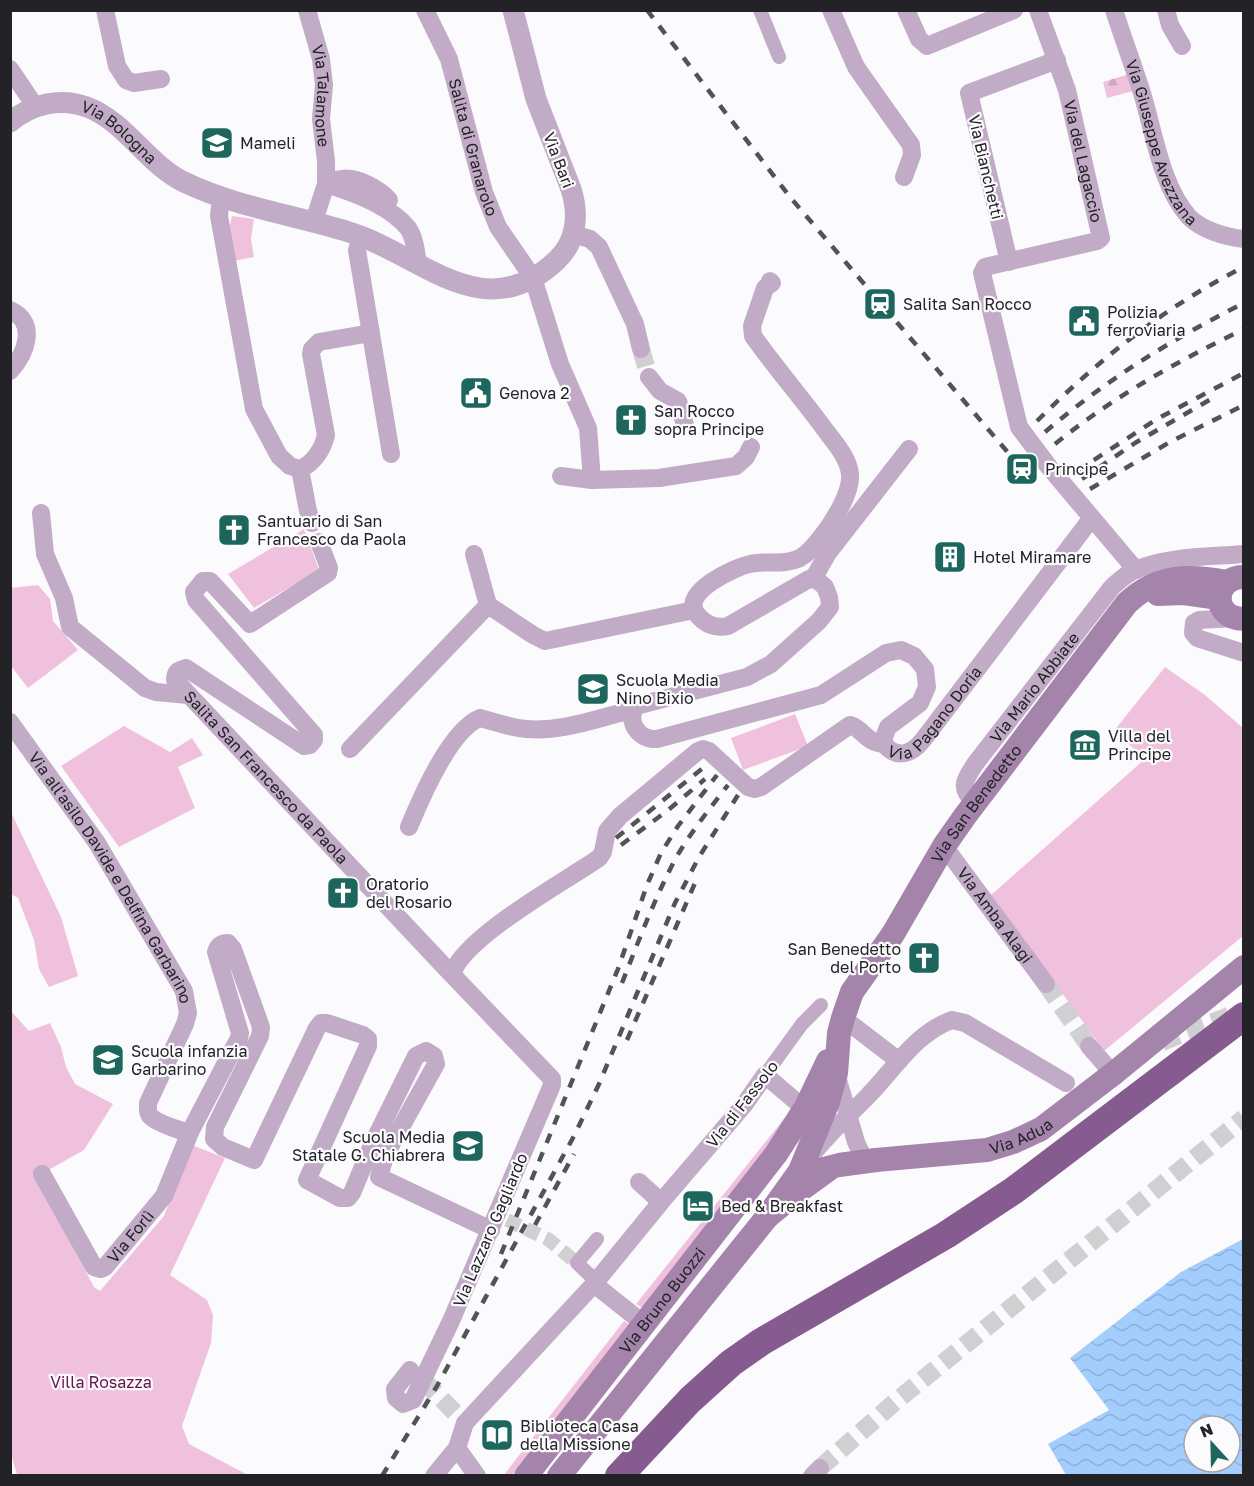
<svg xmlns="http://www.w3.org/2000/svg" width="1254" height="1486" font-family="'Golos Text',sans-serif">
<defs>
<pattern id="forest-firs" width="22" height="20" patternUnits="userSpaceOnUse" patternTransform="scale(1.5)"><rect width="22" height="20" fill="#f0c1dc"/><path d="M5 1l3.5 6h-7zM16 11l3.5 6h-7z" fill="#cea6bd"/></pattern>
<pattern id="water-waves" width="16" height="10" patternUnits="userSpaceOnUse" patternTransform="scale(1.5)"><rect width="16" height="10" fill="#a3cdfd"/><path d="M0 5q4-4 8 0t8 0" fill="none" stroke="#8cb0d9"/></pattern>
</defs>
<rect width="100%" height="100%" fill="#fbfbfd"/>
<path fill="url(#forest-firs)" d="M1129 74 1133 91 1107 98 1103 82Z"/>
<g fill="#f0c1dc">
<path d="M232 216 254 219 251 239 254 257 233 261 228 234Z"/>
<path d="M304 529 319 570 254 608 228 574Z"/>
<path d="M38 585 50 599 53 621 78 650 28 688 11 666 10 588Z"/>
<path d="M1165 667 1205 695 1243 728V936L1104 1051 991 895 1146 758 1113 732Z"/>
<path d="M795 714 808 746 743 770 731 738Z"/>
<path d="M124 726 170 752 192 738 203 755 178 767 195 808 119 847 61 766Z"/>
<path d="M10 810 61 917 78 976 49 987 39 969 34 940 18 898 11 894Z"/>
<path d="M10 1010 29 1031 50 1023 61 1047 66 1067 75 1084 113 1104 84 1150 36 1177 94 1287 100 1291 164 1216 192 1145 225 1158 170 1275 207 1300 213 1315 211 1343 182 1426 189 1444 248 1475H17L10 1450Z"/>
<path d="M791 1110 797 1115 642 1308 636 1304Z"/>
<path d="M624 1321 630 1325 512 1475 503 1476Z"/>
</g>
<path fill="url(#water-waves)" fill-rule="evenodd" d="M1243 1239V1475H1066L1048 1444 1109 1410 1070 1358 1181 1272ZM1194 1426H1230V1462H1194Z"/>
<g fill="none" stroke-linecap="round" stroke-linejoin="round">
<path stroke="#d0d0d2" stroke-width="14" stroke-dasharray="14 7" stroke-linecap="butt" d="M507 1220 548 1239 577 1263"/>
<g stroke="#d0d0d2" stroke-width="18" stroke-dasharray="18 9" stroke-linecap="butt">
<path d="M641 349 649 377"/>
<path d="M1046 984 1089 1046"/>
<path d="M1162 1042 1234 1014"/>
<path d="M423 1380 465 1423"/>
<path d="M820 1468 895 1402 1244 1118"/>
</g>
<g stroke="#c2abc6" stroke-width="14">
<path d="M760 10 779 57"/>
<path d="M765 1075 802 1024 821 1005"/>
<path d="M596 1281 577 1263 597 1239"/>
</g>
<g stroke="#c2abc6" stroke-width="18">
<path d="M105 10 117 66 126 80 134 83 161 79"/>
<path id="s1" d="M307 10 321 59 324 85 321 119 326 161V184L314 221"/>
<path id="s2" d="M425 10 449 59 484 192 498 227 533 278 560 364 588 428 592 480 659 478 736 466 746 457 751 447"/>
<path d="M831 10 856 67 911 145 912 155 904 177"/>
<path d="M906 10 919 39 927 46 1014 10"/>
<path id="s3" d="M1038 10 1067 90 1101 238 1097 241 985 267 982 273 1019 427 1049 467 1136 570"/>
<path id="s4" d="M1114 10C1123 38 1133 65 1142 93 1154 132 1161 186 1189 217 1202 230 1225 237 1244 239"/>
<path d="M1166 10 1170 25 1182 46"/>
<path d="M10 69 35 106"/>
<path d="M326 184C353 192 390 206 408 228 415 238 416 252 418 264"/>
<path d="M328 184C332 182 337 179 342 179 356 176 380 189 389 200"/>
<path d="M221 197 219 216 254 409 279 456 290 466 300 469 308 511 312 523"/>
<path d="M573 234 590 239 599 247 635 324 641 349"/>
<path d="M361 236 357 250 391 454"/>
<path d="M1009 262 969 93 1057 60"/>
<path id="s5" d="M770 281 772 283 765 288 752 326 753 336C775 367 800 396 823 427 833 441 848 456 850 474 852 492 833 522 822 536 816 544 809 553 800 558 783 566 767 560 750 564 735 567 681 592 696 613 704 624 715 629 728 626L809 579 817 580 825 587 829 597 830 607 819 621 771 664 747 677 636 706C626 721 638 740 657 739L821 695 886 653 901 650 914 656 925 669 927 687 920 703 888 727 884 737V744C897 760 912 754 923 740L1091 519"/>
<path d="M10 310C38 322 26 354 10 371"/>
<path d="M649 377 660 391 678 401 685 425"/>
<path d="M300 469C313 464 323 449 326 435L311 354 312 349 319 342 371 333"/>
<path d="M561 476 592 480"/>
<path d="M41 513 45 554 64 598 70 627 145 688 156 692 188 695"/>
<path id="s6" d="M319 542 329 568 328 573 250 624 210 581H203L194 592 196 600 314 735V740L310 745 304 746 186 668C179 670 175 671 175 680L441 963 552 1079V1085L451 1321 413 1400 403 1404 396 1398 395 1389 410 1370"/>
<path d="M474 554 488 605"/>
<path d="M813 579 828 553 909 449"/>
<path d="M1236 618 1199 620 1194 623 1193 633 1197 638 1244 653"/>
<path id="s7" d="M10 722 97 843 184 991 188 1013 185 1024 148 1103C148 1108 147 1113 151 1117 158 1123 182 1132 190 1132L239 1038 240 1033 216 952C218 945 221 943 228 943L233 949 261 1027 260 1036 215 1127 214 1139 223 1147 254 1160 317 1028 321 1023H327L363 1035 368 1039V1046L307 1180 340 1198H348L352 1193 372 1145 416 1056 426 1051 434 1056 436 1064 385 1156 379 1177 491 1230"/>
<path d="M350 749 488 605 533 635 545 641 694 610"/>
<path id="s8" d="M975 802C958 788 965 780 975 764L1112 587C1119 581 1126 574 1135 570 1168 556 1209 557 1244 554"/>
<path d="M409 827C421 798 450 730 480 718 495 722 511 728 526 729 560 732 592 720 624 712L632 713"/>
<path id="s9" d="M944 846 1046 984"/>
<path d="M452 974C464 937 564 882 599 858L603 852 607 831 620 816 698 751 703 749 709 751 748 787 755 789 761 787 850 725C864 729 864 742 884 744"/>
<path d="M843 1018 899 1061"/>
<path d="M1089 1046 1113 1074"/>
<path d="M836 1073 856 1142 865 1161"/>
<path d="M811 1156C827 1135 847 1117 866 1098 893 1071 915 1033 952 1020L965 1023 1066 1083"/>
<path id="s10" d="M42 1174 94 1267 101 1269 105 1267 164 1196 190 1132"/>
<path d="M639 1182 661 1202"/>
<path d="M594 1284 643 1323"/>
<path d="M457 1448 477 1476"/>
<path d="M434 1476 457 1448 465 1423 594 1284 661 1202 744 1105 765 1075 799 1104 806 1107"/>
<path d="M812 1476 820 1468"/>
</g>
<path stroke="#c2abc6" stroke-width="21" id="s11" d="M10 122C32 104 60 97 87 107 126 122 147 164 184 182 236 207 294 215 349 232 421 254 483 330 557 260 577 241 579 214 571 189L536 99 513 10"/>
<g stroke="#a584ab" stroke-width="24">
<path d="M1244 577C1212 577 1211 619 1244 619"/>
<path d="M1158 594 1184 593 1219 598"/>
<path d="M1113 1074 1244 967"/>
<path d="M812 1172 839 1165 876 1160"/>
<path id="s12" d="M767 1217 800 1171 828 1102 836 1073 839 1033 843 1018 852 992 893 934 944 846 965 816 1127 603C1158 574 1188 575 1227 582"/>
<path id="s13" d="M526 1476 776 1154 806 1107 828 1061"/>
<path d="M559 1476 767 1217 796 1193 829 1169"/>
</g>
<path stroke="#865b8f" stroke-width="28" d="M619 1476 690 1400 731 1363 761 1342 946 1235 1013 1191 1244 1016"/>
<g stroke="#535257" stroke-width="4.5" stroke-dasharray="10 10" stroke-linecap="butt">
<path d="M647 10 790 197 1022 469"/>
<path d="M1037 421C1097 361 1167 305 1244 267"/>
<path d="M1045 432C1106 380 1172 339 1244 303"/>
<path d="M1055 444C1113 397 1176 362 1244 329"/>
<path d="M1077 471 1157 419 1244 373"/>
<path d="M1082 479 1135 443 1218 395"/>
<path d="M1090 489 1170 442 1244 405"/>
<path d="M616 838 708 764"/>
<path d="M621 845 667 811 705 779"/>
<path d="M622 983C639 940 655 897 677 856 692 831 710 808 728 785"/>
<path d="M627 1040 695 883"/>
<path d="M535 1225 574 1154"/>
<path d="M501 1254 618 969 647 885 661 853 678 826 717 775"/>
<path d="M382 1476 437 1386 574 1136 599 1084 675 903 699 857 738 795"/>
</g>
<path stroke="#a584ab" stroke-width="24" id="s14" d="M876 1160 987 1150 1013 1142 1041 1129 1113 1074"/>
</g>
<defs>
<symbol id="school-square" viewBox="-11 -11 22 22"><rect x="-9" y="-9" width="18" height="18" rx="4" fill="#1c665d" stroke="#fbfbfd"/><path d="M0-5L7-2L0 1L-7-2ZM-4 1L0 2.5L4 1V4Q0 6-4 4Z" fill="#fff"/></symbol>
<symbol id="station-square" viewBox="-11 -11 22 22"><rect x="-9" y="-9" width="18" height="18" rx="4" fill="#1c665d" stroke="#fbfbfd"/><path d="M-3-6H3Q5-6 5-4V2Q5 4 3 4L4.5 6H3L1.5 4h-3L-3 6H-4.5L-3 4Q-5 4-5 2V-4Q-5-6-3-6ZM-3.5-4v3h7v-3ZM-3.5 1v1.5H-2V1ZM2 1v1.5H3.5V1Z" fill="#fff"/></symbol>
<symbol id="civic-square" viewBox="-11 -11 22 22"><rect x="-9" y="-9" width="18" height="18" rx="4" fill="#1c665d" stroke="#fbfbfd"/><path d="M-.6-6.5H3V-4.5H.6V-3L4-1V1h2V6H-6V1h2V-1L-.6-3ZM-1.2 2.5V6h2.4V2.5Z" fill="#fff"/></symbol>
<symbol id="church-square" viewBox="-11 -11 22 22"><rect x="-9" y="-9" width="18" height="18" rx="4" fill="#1c665d" stroke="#fbfbfd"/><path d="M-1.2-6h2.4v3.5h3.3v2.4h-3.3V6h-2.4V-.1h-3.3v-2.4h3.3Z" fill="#fff"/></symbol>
<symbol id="building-square" viewBox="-11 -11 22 22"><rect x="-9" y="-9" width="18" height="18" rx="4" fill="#1c665d" stroke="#fbfbfd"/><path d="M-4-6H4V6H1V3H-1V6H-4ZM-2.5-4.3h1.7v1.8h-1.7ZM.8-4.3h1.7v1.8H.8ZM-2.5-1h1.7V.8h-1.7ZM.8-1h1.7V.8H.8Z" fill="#fff"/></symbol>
<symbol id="museum-square" viewBox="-11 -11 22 22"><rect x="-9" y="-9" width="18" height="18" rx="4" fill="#1c665d" stroke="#fbfbfd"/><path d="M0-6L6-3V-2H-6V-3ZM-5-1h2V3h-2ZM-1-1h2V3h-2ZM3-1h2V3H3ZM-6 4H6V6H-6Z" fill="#fff"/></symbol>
<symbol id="hotel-square" viewBox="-11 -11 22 22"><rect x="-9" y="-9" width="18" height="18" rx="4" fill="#1c665d" stroke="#fbfbfd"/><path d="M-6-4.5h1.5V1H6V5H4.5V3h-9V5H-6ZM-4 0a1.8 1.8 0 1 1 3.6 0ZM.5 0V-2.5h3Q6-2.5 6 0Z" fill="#fff"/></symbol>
<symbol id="library-square" viewBox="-11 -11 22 22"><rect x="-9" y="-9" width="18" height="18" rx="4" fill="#1c665d" stroke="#fbfbfd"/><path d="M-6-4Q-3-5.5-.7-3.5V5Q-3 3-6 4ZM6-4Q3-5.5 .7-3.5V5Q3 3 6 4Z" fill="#fff"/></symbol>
</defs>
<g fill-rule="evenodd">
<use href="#school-square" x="198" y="124" width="38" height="38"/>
<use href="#station-square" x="861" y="285" width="38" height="38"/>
<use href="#civic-square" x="1065" y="302" width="38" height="38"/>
<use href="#civic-square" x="457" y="374" width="38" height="38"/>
<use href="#church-square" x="612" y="401" width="38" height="38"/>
<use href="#station-square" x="1003" y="450" width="38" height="38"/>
<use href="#church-square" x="215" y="511" width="38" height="38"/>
<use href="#building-square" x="931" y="538" width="38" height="38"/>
<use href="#school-square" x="574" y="670" width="38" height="38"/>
<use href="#museum-square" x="1066" y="726" width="38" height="38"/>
<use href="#church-square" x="324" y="874" width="38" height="38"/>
<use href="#church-square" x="905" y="939" width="38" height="38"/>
<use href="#school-square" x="89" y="1041" width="38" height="38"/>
<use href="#school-square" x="449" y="1127" width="38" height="38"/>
<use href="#hotel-square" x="679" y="1187" width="38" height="38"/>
<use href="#library-square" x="478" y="1416" width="38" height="38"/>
</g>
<g text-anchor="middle" stroke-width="4.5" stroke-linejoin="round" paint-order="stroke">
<g font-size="16" fill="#232227" stroke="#fbfbfd">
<text dy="6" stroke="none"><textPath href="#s1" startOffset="88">Via Talamone</textPath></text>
<text dy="6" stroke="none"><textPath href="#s11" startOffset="123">Via Bologna</textPath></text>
<text dy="6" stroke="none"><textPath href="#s4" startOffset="141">Via Giuseppe Avezzana</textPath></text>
<text dy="6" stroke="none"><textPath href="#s2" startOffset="146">Salita di Granarolo</textPath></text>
<text transform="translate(559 160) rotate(69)" y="6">Via Bari</text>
<text dy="6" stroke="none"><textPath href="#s3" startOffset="158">Via del Lagaccio</textPath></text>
<text transform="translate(986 167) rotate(77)" y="6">Via Bianchetti</text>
<text dy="6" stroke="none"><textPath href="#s8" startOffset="141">Via Mario Abbiate</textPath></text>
<text dy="6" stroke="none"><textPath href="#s5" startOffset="1366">Via Pagano Doria</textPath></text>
<text dy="6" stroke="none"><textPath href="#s6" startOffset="704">Salita San Francesco da Paola</textPath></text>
<text dy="6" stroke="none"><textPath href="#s12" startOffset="470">Via San Benedetto</textPath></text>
<text dy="6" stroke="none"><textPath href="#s7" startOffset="186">Via all'asilo Davide e Delfina Garbarino</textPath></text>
<text dy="6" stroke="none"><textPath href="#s9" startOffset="86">Via Amba Alagi</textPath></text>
<text transform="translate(742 1104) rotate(-52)" y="6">Via di Fassolo</text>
<text dy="6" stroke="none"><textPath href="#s14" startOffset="148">Via Adua</textPath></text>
<text transform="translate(490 1230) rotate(-67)" y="6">Via Lazzaro Gagliardo</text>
<text dy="6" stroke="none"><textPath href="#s10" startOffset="158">Via Forlì</textPath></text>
<text dy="6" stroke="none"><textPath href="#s13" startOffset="222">Via Bruno Buozzi</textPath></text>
</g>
<g font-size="16" fill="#232227" stroke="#fbfbfd" text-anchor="start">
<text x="240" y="149">Mameli</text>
<text x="903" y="310">Salita San Rocco</text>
<text x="1107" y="318">Polizia<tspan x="1107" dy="18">ferroviaria</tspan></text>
<text x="499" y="399">Genova 2</text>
<text x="654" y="417">San Rocco<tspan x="654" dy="18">sopra Principe</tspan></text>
<text x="1045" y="475">Principe</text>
<text x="257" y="527">Santuario di San<tspan x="257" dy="18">Francesco da Paola</tspan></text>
<text x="973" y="563">Hotel Miramare</text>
<text x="616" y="686">Scuola Media<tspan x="616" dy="18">Nino Bixio</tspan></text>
<text x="1108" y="742">Villa del<tspan x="1108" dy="18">Principe</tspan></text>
<text x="366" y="890">Oratorio<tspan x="366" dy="18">del Rosario</tspan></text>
<text x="901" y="955" text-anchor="end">San Benedetto<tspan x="901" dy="18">del Porto</tspan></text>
<text x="131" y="1057">Scuola infanzia<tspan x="131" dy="18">Garbarino</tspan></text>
<text x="445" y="1143" text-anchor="end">Scuola Media<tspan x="445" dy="18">Statale G. Chiabrera</tspan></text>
<text x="721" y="1212">Bed &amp; Breakfast</text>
<text x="520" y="1432">Biblioteca Casa<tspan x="520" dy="18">della Missione</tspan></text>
</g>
<g font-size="16" fill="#67134d" stroke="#fbfbfd">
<text x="101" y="1388">Villa Rosazza</text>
</g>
</g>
<rect width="1254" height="1486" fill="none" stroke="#232227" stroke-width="24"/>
<g transform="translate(1212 1444) rotate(338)"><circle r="28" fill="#fbfbfd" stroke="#a5a4a7" stroke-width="1.5"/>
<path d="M0-4.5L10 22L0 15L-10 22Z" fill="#1c665d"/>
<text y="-9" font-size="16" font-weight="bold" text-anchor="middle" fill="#232227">N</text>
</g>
</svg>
